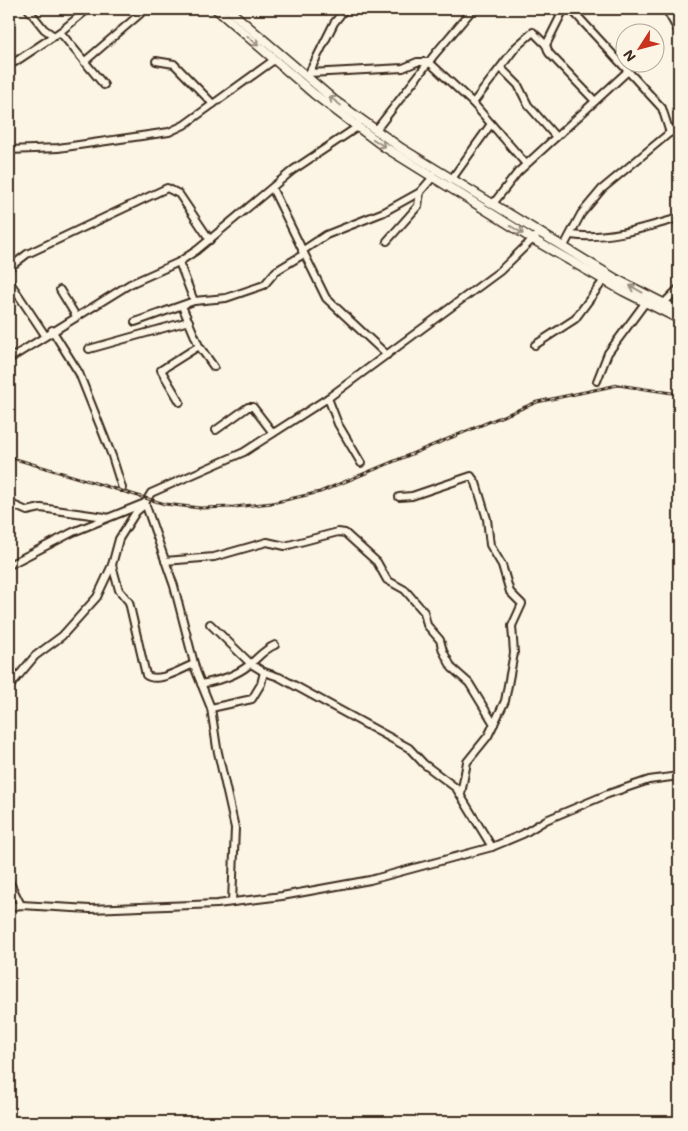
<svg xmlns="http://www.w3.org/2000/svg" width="688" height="1131" font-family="Mali,sans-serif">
<rect width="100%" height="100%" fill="#fcf5e5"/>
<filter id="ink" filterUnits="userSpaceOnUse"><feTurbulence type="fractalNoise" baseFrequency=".02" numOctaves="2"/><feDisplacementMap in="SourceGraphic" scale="10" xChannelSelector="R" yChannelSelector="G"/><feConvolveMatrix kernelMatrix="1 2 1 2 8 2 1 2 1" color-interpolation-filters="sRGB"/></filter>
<g filter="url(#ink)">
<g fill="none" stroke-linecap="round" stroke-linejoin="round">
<defs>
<g id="minor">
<path d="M28 9 44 29 54 36"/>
<path d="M571 9 662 108 670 133"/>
<path d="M666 9 679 32"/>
<path d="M60 32 104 85"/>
<path d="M546 45 564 9"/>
<path d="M156 61 174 64 213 104"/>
<path d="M9 62H15L60 32 88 9"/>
<path d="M84 62 140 14"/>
<path d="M501 68 518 85 528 105 556 137"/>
<path d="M309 73 403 68 417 62H429L473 103 526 164"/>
<path d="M308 75 334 23 345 9"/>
<path d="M473 103 516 47 533 32 546 45 549 53 595 101"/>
<path d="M376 130 435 54 473 9"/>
<path d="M9 150 58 148 169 132 184 125 274 60"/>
<path d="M451 180 491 124"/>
<path d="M272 188 326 298 387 355"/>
<path d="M492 205 518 172 628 71"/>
<path d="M571 235C607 240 644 228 679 218"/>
<path d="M387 241 418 206 420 192"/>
<path d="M564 246 581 214 602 189 679 125"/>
<path d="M302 251 326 235 384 212 420 192 433 177"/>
<path d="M179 262 194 301"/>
<path d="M9 268 27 254 42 247 167 188 179 194 210 240"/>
<path d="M9 281 45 335"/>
<path d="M60 290 76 316"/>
<path d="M663 304 679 288"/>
<path d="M182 306 199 346 214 367"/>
<path d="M135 322 194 301 226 298 264 285 276 271 304 254"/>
<path d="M52 330 79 373 112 456 122 488"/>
<path d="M535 345 575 319 604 280"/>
<path d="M89 349 189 321"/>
<path d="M9 359 130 284 179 262 197 250 293 170 356 128 358 123"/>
<path d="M597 381 608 353 645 303"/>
<path d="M328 398 338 424 361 463"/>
<path d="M180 402 161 370 199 346"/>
<path d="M216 430 248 407H253L273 433"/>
<path d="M399 497 412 496 471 476 476 483 487 519 490 545 502 565 510 592 522 604 512 626 514 653 505 701 488 736 467 762 461 794"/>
<path d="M9 503 27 511 41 508 105 517"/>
<path d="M145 503 174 586 196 671 211 708 217 748 235 828 232 902"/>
<path d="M165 561 214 557 267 542 285 546 338 532 345 533 377 562 387 580 405 590 424 612 427 625 440 640 443 651 452 668 469 683 494 724"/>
<path d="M9 565 73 532 145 503 151 493 244 452 328 398 500 271 540 232"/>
<path d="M112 565 119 590 129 602 146 675C158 684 181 669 194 664"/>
<path d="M210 624 251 664 264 672 279 677 409 748 424 764 456 788 492 847"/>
<path d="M201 684C219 680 234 677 249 665 258 658 263 650 275 645"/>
<path d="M9 687 35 656 62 636 97 597 112 565 119 539 136 512 142 507"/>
<path d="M211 708 252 699 261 684 264 672"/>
<path d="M9 881 21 905"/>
<path d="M9 907 21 905 90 909 217 904 282 896 370 880 492 847 523 834 546 820 608 794 649 780 679 776"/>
</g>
<g id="major">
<path d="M216 9 314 94 383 146 534 240 623 291 679 319"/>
<path d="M228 9 334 100 401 148 616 279 679 311"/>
</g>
</defs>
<use href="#minor" stroke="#3b2a1e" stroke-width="10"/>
<use href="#major" stroke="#3b2a1e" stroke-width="11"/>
<use href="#minor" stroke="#fcf5e5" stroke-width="6"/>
<use href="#major" stroke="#fcf5e5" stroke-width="8"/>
<defs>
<path id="rail" d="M9 457 165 504 200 508 234 507 272 503 320 492 537 402 618 385 679 394"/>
</defs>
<use href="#rail" stroke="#3b2a1e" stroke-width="3"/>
<use href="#rail" stroke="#fcf5e5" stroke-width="1" stroke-dasharray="4" stroke-linecap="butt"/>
</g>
<defs><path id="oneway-shaft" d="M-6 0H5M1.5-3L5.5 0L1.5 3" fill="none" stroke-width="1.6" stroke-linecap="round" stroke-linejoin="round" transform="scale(1.25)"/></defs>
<g stroke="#9c9082">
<use href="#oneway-shaft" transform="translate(253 41) rotate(41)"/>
<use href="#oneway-shaft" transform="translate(335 101) rotate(-143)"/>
<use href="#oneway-shaft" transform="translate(379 143) rotate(34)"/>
<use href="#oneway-shaft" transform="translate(517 230) rotate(32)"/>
<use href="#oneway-shaft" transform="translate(636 289) rotate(-151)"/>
</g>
</g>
<rect width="688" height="1131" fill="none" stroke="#fcf5e5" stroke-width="30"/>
<rect x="15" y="15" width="658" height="1101" fill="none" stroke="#3b2a1e" stroke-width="2" filter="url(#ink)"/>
<g transform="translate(640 48) rotate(234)"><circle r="24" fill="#fcf5e5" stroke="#afa495"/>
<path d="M0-4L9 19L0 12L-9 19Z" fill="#c8321e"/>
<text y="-8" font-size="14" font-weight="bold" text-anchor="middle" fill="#3b2a1e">N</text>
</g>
</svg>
